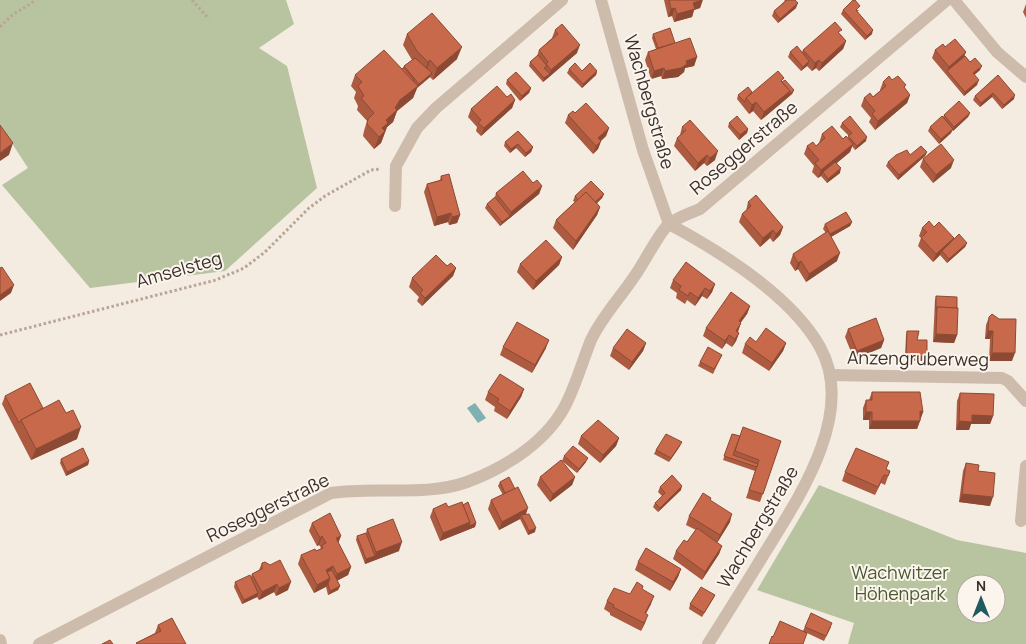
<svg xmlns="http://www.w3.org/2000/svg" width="1026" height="644" font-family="Manrope,sans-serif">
<rect width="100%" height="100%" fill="#f4ebe1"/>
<g fill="#b8c4a0" fill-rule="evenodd">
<path d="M0 0H286L294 24 259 48 287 66 317 188 225 271 90 288 2 185 28 168 0 125Z"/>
<path d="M819 485 957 540 1026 553V644H848L854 623 757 590ZM966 584H996V614H966Z"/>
</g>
<path fill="#7fb0b2" d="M475 403 486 418 478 423 467 408Z"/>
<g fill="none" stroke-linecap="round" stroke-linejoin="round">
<g stroke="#b9a596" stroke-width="3" stroke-dasharray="2.5 2.5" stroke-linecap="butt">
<path d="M192 0 209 19"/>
<path d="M0 27 11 16 36 0"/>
<path d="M0 335 216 280 244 268 265 252 309 208 325 196 371 170 381 169"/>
</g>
<g stroke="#cdbbac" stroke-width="12">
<path d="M601 0 643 150 669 224C721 252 791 295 820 347 857 413 798 499 764 554 746 584 727 614 708 644"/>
<path d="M954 0 997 52 1026 77"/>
<path d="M395 206 396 166 417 128 436 108 562 0"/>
<path d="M830 375 1002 378 1008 381 1026 401"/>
<path d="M1021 521 1026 466"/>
<path d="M0 640 1 644"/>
<path d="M39 644 331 493C375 486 425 497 467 482 507 467 550 440 568 400 577 381 583 360 591 340 603 315 621 297 636 274 644 263 660 231 669 224 678 217 691 213 700 209L947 0"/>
</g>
</g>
<g fill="#ac5a40">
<path d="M664 0H702L700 8 694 10 692 17 674 22 672 16 668 17Z"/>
<path d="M784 0H795L796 8 778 23 772 16 774 11 785 1Z"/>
<path d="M1026 4V18L1023 12Z"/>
<path d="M843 10H859L857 12 872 34 865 40 841 14Z"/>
<path d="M555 30 577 53 543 82 529 66 530 62 537 56 539 50 552 38Z"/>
<path d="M407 34 457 59 433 80 430 77 417 88 413 98 397 111 393 122 387 127 381 143 374 149 363 136 364 131 367 121 357 110 358 106 354 98 356 92 351 86 355 75 402 69 404 66 412 60 403 45Z"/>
<path d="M653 34 675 43 697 57 694 66 685 68 684 72 678 77 662 79 661 76 651 79 645 60 648 52 656 49 652 38Z"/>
<path d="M840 34 846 41 843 49 819 71 816 68 812 71 807 66 801 71 788 57 790 52H802L803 50Z"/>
<path d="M945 47 965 56 970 62 980 70 974 75 977 85 964 96 932 58 935 50Z"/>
<path d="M569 69 582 71H597L596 75 582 88 567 73Z"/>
<path d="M998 75 1014 99 1002 109 992 97 980 107 973 100 975 96Z"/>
<path d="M507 80 531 88 529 93 520 101 506 84Z"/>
<path d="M892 80 905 89 910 95 907 103 875 130 869 122 871 118 861 106 864 98 873 97 880 91V90L883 82Z"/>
<path d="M782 82 794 90 792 94 761 120 753 111 749 114 737 99 738 95 752 92 751 94Z"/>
<path d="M507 97 515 100 512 108 481 136 476 131 477 127 468 117 471 109Z"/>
<path d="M575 113 609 128 606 136 601 141 598 149 593 154 565 123 568 115Z"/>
<path d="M970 113 968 117 953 131 952 130 951 133 939 144 928 131 930 127 943 117 944 115Z"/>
<path d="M729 123 748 129 747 133 739 140 728 127Z"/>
<path d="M842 123 866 141 855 150 852 146 850 152 837 163 840 173 827 183 821 176 818 178 812 172 814 166 804 154 807 146H816L819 143 822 134 843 139 848 138 849 136 840 127Z"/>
<path d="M682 127 715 160 707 166 704 163 695 171 674 146 677 138 680 135Z"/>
<path d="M518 131 533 147 531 152 525 157 516 148 510 153 504 146 505 142Z"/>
<path d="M927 152 925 156 898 180 886 166 888 162 910 155Z"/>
<path d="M923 159 951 168 933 183 920 167Z"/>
<path d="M441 176 460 215 457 223 449 225 448 222 434 226 424 192 427 184 440 180Z"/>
<path d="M533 183 542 186 539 194 500 226 485 208 487 204 495 197 496 193Z"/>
<path d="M604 194 602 198 597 203 600 207 597 215 573 250 553 228 556 220 575 202 573 201 575 196Z"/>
<path d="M748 202 783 227 780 235 773 242 770 238 760 247 739 222 742 214 746 211Z"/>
<path d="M852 222 850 226 831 237 837 261 806 282 798 269 795 271 790 263 793 254 826 233 823 229 825 224Z"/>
<path d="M934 227 953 240 967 243 965 247 947 263 940 255 933 262 918 246 921 238 919 236 922 228Z"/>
<path d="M562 257 559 265 533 290 517 272 520 264Z"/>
<path d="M443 262 448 266 456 268 453 276 422 306 417 301 419 297 409 287 412 278Z"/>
<path d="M673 280 715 284 712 292 707 299 702 296 695 306 687 300 685 304 676 298 677 293 670 288Z"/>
<path d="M936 296 957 335 954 343 933 342 935 300Z"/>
<path d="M750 306 747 314 741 322 738 332 739 333 736 341 732 347 726 343 722 349 703 336 706 328Z"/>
<path d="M989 317 1012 361H989L990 339H985L986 325Z"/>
<path d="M848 329 884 340 881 348 854 359 845 337Z"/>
<path d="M907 331 927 357 925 361 905 360 906 335Z"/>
<path d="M646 343 643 351 629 370 610 356 613 348Z"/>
<path d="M786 343 783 351 769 371 742 353 745 344Z"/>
<path d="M503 347 546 348 532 373 500 355Z"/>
<path d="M722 355 713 374 698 366 700 362Z"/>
<path d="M524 389 521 397 507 419 494 411 495 407 485 400 488 392Z"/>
<path d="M872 392 923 412 917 429H869V420H863V408L866 400H869Z"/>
<path d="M960 393 993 416 990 424H971L969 430H956L957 401Z"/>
<path d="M5 396 43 408 77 439 31 460 2 404Z"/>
<path d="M732 434 740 436 781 441 760 502 746 498 756 468 755 471 723 460Z"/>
<path d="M581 436 619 438 616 446 600 463 578 444Z"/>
<path d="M680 446 669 462 654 454 656 450Z"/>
<path d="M564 456 586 462 577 473 562 461Z"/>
<path d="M61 459 89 461 88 465 66 476 60 463Z"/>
<path d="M966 463 978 471 990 506 959 502 963 471Z"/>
<path d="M890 471 885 485 881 483 875 495 842 481 845 472Z"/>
<path d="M540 477H575L572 485 550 502 537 485Z"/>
<path d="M500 482 526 514 535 532 528 535 520 519 499 530 488 509 491 500 503 495 498 486Z"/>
<path d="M660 487 681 490 658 512 653 507 655 503 662 496 658 492Z"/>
<path d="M710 501 730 522 717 543 722 546 719 554 702 580 673 559 676 551 687 542 696 530 686 525 689 516Z"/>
<path d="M463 505 476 523 475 527 440 541 430 517 433 509Z"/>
<path d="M312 523 338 543 351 567 348 575 337 581 340 586 338 590 328 595 326 587 314 593 298 564 301 555 316 551 320 549 321 548 319 545 317 546 309 531Z"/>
<path d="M367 529 399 551 365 564 356 540 357 536 366 533Z"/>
<path d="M638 562 681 569 678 577 670 591 635 570Z"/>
<path d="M262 563 288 590 276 596 274 592 259 600 257 597 242 604 234 587 235 582 251 577 252 574 259 570Z"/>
<path d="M642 589 651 604 646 613 645 623 641 631 610 615V613L604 609 607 601 630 594Z"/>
<path d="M715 595 713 599 702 617 689 609 690 604Z"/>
<path d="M811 613 831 627 824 641 807 633 773 637 803 631Z"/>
<path d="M158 625 186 644H136V643L155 633Z"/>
</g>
<g fill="#8c4a34">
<path d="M703 0 700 8 694 10 692 17 674 22 677 14 693 3Z"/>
<path d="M798 3 796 8 778 23 780 19Z"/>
<path d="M675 8 672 16 668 17 671 9Z"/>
<path d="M873 30 872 34 865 40 867 36Z"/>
<path d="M846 41 843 49 819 71 822 63Z"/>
<path d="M580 45 577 53 548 78 551 70Z"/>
<path d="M462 47 457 59 433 80 437 68Z"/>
<path d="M966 52 963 60 947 71 949 67Z"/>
<path d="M697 57 694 66 685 68 684 72 678 77 662 79 665 71 686 61Z"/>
<path d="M430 60 426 72 424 74 428 62Z"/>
<path d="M819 60 816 68 812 71 815 63Z"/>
<path d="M809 61 807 66 801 71 803 67Z"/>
<path d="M982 66 980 70 971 78 973 73Z"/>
<path d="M664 68 661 76 651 79 654 71Z"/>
<path d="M597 71 596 75 582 88 583 84Z"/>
<path d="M432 73 430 77 417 88 419 84Z"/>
<path d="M550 74 548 78 543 82 544 78Z"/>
<path d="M979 80 977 85 964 96 965 92Z"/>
<path d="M418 86 413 98 397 111 393 122 387 127 381 143 374 149 386 120 400 100Z"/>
<path d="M531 88 529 93 520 101 522 96Z"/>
<path d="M794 90 792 94 761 120 764 112 790 91Z"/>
<path d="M993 93 992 97 980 107 981 103Z"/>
<path d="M910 95 907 103 875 130 878 121Z"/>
<path d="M1015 95 1014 99 1002 109 1004 105Z"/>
<path d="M515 100 512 108 481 136 484 128Z"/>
<path d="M756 102 753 111 749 114 752 105Z"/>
<path d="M970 113 968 117 953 131 954 127Z"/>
<path d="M609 128 606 136 595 146 598 138Z"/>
<path d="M748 129 747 133 739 140 740 135Z"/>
<path d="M953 129 951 133 939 144 941 139Z"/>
<path d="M867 137 866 141 855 150 857 146Z"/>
<path d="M601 141 598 149 593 154 596 146Z"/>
<path d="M13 143 9 155 0 161V153Z"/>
<path d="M518 144 516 148 510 153 511 149Z"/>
<path d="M853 144 850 152 824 173 823 172 821 176 818 178 821 170Z"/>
<path d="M533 147 531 152 525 157 526 153Z"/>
<path d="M718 151 715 160 707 166 710 158Z"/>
<path d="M927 152 925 156 898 180 899 175Z"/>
<path d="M707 155 704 163 695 171 698 163Z"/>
<path d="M954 160 951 168 933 183 936 175Z"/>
<path d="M841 168 840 173 827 183 828 179Z"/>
<path d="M542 186 539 194 500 226 502 222 510 216 511 212Z"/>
<path d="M604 194 602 198 591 209 593 205Z"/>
<path d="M600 207 597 215 573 250 576 241Z"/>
<path d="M451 213 448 222 434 226 437 217Z"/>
<path d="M460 215 457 223 449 225 452 217Z"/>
<path d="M852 222 850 226 829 238 830 234Z"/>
<path d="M783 227 780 235 773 242 776 234Z"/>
<path d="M773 230 770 238 760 247 763 238Z"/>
<path d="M954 238 951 246 942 251 940 255 933 262 936 254Z"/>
<path d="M967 243 965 247 947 263 949 259Z"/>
<path d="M840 253 837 261 806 282 809 274Z"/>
<path d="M562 257 559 265 533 290 536 281Z"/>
<path d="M801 261 798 269 795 271 798 263Z"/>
<path d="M456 268 453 276 422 306 425 298Z"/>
<path d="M715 284 712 292 707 299 710 291Z"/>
<path d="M14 285 11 293 0 301V295Z"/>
<path d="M705 288 702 296 695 306 698 298Z"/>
<path d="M750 306 747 314 736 329 739 321Z"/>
<path d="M741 323 738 331 733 339 736 331Z"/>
<path d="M988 331H993L990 339H985Z"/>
<path d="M739 333 736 341 732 347 735 339Z"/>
<path d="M936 334 957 335 954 343 933 342Z"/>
<path d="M729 335 726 343 722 349 725 341Z"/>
<path d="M549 340 546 348 532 373 535 365Z"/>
<path d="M884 340 881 348 854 359 857 351Z"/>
<path d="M646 343 643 351 629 370 632 362Z"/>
<path d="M786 343 783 351 769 371 772 363Z"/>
<path d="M992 353H1015L1012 361H989Z"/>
<path d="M906 356 927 357 925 361 905 360Z"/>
<path d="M524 389 521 397 507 419 510 411Z"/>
<path d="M920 411 923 412 920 420Z"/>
<path d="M866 412H872L869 420H863Z"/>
<path d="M972 415 993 416 990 424H971L969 430H956L959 421Z"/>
<path d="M872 421H920L917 429H869Z"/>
<path d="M81 427 77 439 31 460 36 449Z"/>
<path d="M619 438 616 446 600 463 603 455Z"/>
<path d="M682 442 680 446 669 462 671 458Z"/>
<path d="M588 458 586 462 577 473 579 469Z"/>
<path d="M89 461 88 465 66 476 67 472Z"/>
<path d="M575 477 572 485 550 502 553 494Z"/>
<path d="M682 486 681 490 658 512 660 508Z"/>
<path d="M962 494 993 497 990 506 959 502Z"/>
<path d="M528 508 525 517 521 515 520 519 499 530 502 522Z"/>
<path d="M732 514 730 522 717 543 720 535Z"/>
<path d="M470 522 476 523 475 527 440 541 443 533Z"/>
<path d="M536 528 535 532 528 535 529 531Z"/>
<path d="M322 536 319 545 317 546 320 538Z"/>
<path d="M341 536 338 544 336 538Z"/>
<path d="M402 542 399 551 365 564 366 559 375 556 376 552Z"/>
<path d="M722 546 719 554 702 580 705 572Z"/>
<path d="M333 566 330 574 325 576 326 570Z"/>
<path d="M351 567 348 575 334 582 337 574Z"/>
<path d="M681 569 678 577 670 591 673 582Z"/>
<path d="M330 578 327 586 314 593 317 585Z"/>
<path d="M291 582 288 590 276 596 279 588Z"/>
<path d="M277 584 274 592 259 600 262 592Z"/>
<path d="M340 586 338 590 328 595 330 591Z"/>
<path d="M258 593 257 597 242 604 244 600Z"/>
<path d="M654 596 651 604 642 621 645 613Z"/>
<path d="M648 615 645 623 641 631 644 623Z"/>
</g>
<g fill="#c8694b" stroke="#8c4a34">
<path d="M669 0H702L693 3 695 9 677 14 675 8 671 9Z"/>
<path d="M787 0H795L798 3 780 19 774 11Z"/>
<path d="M853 0H855L860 6 856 10 873 30 867 36 843 10Z"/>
<path d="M432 13 462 47 437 68 430 60 428 62 417 51 407 34Z"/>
<path d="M835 22 842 30 838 32 846 41 822 63 819 60 815 63 803 50Z"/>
<path d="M562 24 580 45 551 70 546 64 548 62 539 50 558 34 555 30Z"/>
<path d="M670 28 675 43 658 48 653 34Z"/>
<path d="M690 38 697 57 686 61 687 64 681 68 665 71 664 68 654 71 648 52Z"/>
<path d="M955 39 966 52 949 67 935 50 943 44 945 47Z"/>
<path d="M797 46 809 61 803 67 790 52Z"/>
<path d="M384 50 418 86 400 100 395 108 397 110 386 120 388 123 382 128 385 131 379 137 367 124 368 119 374 113 361 98 364 96 358 86 362 82 355 75Z"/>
<path d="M538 55 547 66 544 68 550 74 544 78 530 62Z"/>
<path d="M965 56 970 62 975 58 982 66 973 73 979 80 965 92 947 71Z"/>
<path d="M415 58 432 73 419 84 404 66Z"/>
<path d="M575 63 582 71 590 63 597 71 583 84 569 69Z"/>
<path d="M404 68 414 80 413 81 402 69Z"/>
<path d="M778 71 784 78 781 81 790 91 764 112 756 102 752 105 746 98Z"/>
<path d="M516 72 531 88 522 96 507 80Z"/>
<path d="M998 75 1015 95 1004 105 993 93 981 103 975 96Z"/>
<path d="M889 76 892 80 898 76 906 85 904 87 910 95 878 121 872 114 875 111 864 98 870 93 873 97 886 86 883 82Z"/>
<path d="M785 80 794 90 788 95 790 91 782 82Z"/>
<path d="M497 86 507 97 511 94 515 100 484 128 478 123 481 120 471 109Z"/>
<path d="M748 87 752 92 746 98 745 102 738 95Z"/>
<path d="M959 101 970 113 954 127 944 115Z"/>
<path d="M586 103 609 128 598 138 601 141 596 146 568 115 573 111 575 113Z"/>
<path d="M737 116 748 129 740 135 729 123Z"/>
<path d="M850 116 867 137 857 146 848 136 852 133 842 123Z"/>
<path d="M942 116 953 129 941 139 930 127Z"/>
<path d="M690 120 718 151 710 158 707 155 698 163 677 138 686 130 682 127Z"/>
<path d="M0 125 13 143 0 153Z"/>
<path d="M832 126 843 139 846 136 853 144 821 170 815 163 819 160 807 146 813 142 816 146 825 138 822 134Z"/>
<path d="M518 131 533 147 526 153 518 144 511 149 505 142Z"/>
<path d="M941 144 954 160 936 175 923 159Z"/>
<path d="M921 146 927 152 899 175 888 162 896 155 907 150 910 155Z"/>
<path d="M835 162 841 168 828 179 823 172Z"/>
<path d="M523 171 533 183 537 180 542 186 511 212 496 193Z"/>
<path d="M449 174 460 215 452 217 451 213 437 217 427 184 442 180 441 176Z"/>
<path d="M591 181 604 194 595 202 586 192 578 200 575 196Z"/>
<path d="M586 192 600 207 576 241 556 220Z"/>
<path d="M756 195 783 227 776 234 773 230 763 238 742 214 751 206 748 202Z"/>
<path d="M495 197 510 216 502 222 487 204Z"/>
<path d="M846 212 852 222 830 234 825 224Z"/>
<path d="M929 221 934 227 939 222 954 238 936 254 921 238 927 232 922 228Z"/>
<path d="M828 231 840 253 809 274 801 261 798 263 793 254Z"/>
<path d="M959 234 967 243 949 259 942 251Z"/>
<path d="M546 240 562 257 536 281 520 264Z"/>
<path d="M436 255 447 266 451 263 456 268 425 298 420 293 423 290 412 278Z"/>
<path d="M686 262 715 284 710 291 705 288 698 298 690 292 688 296 679 290 681 286 673 280Z"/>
<path d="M2 267 14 285 0 295V268Z"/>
<path d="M731 292 750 306 739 321 741 323 736 331 739 333 735 339 729 335 725 341 706 328Z"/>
<path d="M936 296 957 297V308L937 307 936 311Z"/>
<path d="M937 307 958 308 957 335 936 334Z"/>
<path d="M992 314 999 319H1016L1015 353H992L993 331H988L989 317Z"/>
<path d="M876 318 884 340 857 351 848 329Z"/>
<path d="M517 322 549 340 535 365 503 347Z"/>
<path d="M766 328 786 343 772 363 745 344 750 337 756 342Z"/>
<path d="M627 329 646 343 632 362 613 348Z"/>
<path d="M907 331H919L917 340H927V357L906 356Z"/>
<path d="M708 347 722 355 714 369 700 362Z"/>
<path d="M500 374 524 389 510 411 497 402 499 399 488 392Z"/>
<path d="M30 383 43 408 21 420 19 423 5 396Z"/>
<path d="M872 392H920L923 412 920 411V421H872V412H866V400H872Z"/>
<path d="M960 393 994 394 993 416 972 415V422L959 421Z"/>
<path d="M59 400 66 413 73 410 81 427 36 449 21 420Z"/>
<path d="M598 420 619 438 603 455 581 436Z"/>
<path d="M743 427 781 441 763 494 749 490 759 460 735 451Z"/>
<path d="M666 434 682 442 671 458 656 450Z"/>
<path d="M732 434 740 436 733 455 758 464 757 467 724 456Z"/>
<path d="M573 446 588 458 579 469 564 456Z"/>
<path d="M83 448 89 461 67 472 61 459Z"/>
<path d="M856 448 889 462 886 469 890 471 888 476 884 475 878 487 845 472Z"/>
<path d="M561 460 575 477 553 494 540 477Z"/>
<path d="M966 463 979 465 978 471 995 473 993 497 962 494Z"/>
<path d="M672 475 682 486 660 508 655 503 665 493 660 487Z"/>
<path d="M509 477 515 489 505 493 500 482Z"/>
<path d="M518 487 528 508 502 522 491 500Z"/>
<path d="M703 493 711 498 710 500 732 514 720 535 689 516Z"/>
<path d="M462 502 470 522 443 533 433 509 446 503 448 507Z"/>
<path d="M468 502 476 523 469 526 470 522 463 505Z"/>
<path d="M330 513 341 536 336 538 351 567 337 574 333 566 326 570 330 578 317 585 301 555 315 549 316 551 323 548 322 545 326 543 322 536 320 538 312 523Z"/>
<path d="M529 514 536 528 529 531 521 515Z"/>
<path d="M393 519 402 542 376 552 367 529Z"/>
<path d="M697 528 722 546 705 572 676 551 684 540 687 542Z"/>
<path d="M366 533 375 556 366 559 357 536Z"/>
<path d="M646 548 681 569 673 582 638 562Z"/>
<path d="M280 560 291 582 279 588 277 584 262 592 252 574 262 569V563L265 562 270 565Z"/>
<path d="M332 570 340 586 330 591 328 584 330 578 327 572Z"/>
<path d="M250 575 258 593 244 600 235 582Z"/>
<path d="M637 582 643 586 642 589 654 596 645 613 648 615 644 623 613 607 614 605 607 601 614 588 630 594Z"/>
<path d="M701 587 715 595 704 613 690 604Z"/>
<path d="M811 613 832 623 826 636 805 627Z"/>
<path d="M172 618 186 644H137L136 643 161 631 158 625Z"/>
<path d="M780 621 807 633 803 644H769L772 636 773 637Z"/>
<path d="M110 640 113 644H102Z"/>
</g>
<g text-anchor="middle" stroke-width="4" stroke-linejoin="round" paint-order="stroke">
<g font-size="18" fill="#3b302b" stroke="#fbf5ee">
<text transform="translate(649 102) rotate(74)" y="6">Wachbergstraße</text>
<text transform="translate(744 148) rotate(-40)" y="6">Roseggerstraße</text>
<text transform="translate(179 270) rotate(-16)" y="6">Amselsteg</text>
<text transform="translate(918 359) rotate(1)" y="6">Anzengruberweg</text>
<text transform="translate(268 508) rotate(-26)" y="6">Roseggerstraße</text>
<text transform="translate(758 527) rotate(-59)" y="6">Wachbergstraße</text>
</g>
<g font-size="18" fill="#4a5a2e" stroke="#fbf5ee">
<text x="900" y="579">Wachwitzer<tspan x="900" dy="21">Höhenpark</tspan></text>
</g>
</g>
<g transform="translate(981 599)"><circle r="24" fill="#fbf5ee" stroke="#aea6a0"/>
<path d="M0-4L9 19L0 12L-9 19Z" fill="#1f5a5e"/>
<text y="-8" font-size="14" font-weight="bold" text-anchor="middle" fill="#3b302b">N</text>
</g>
</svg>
